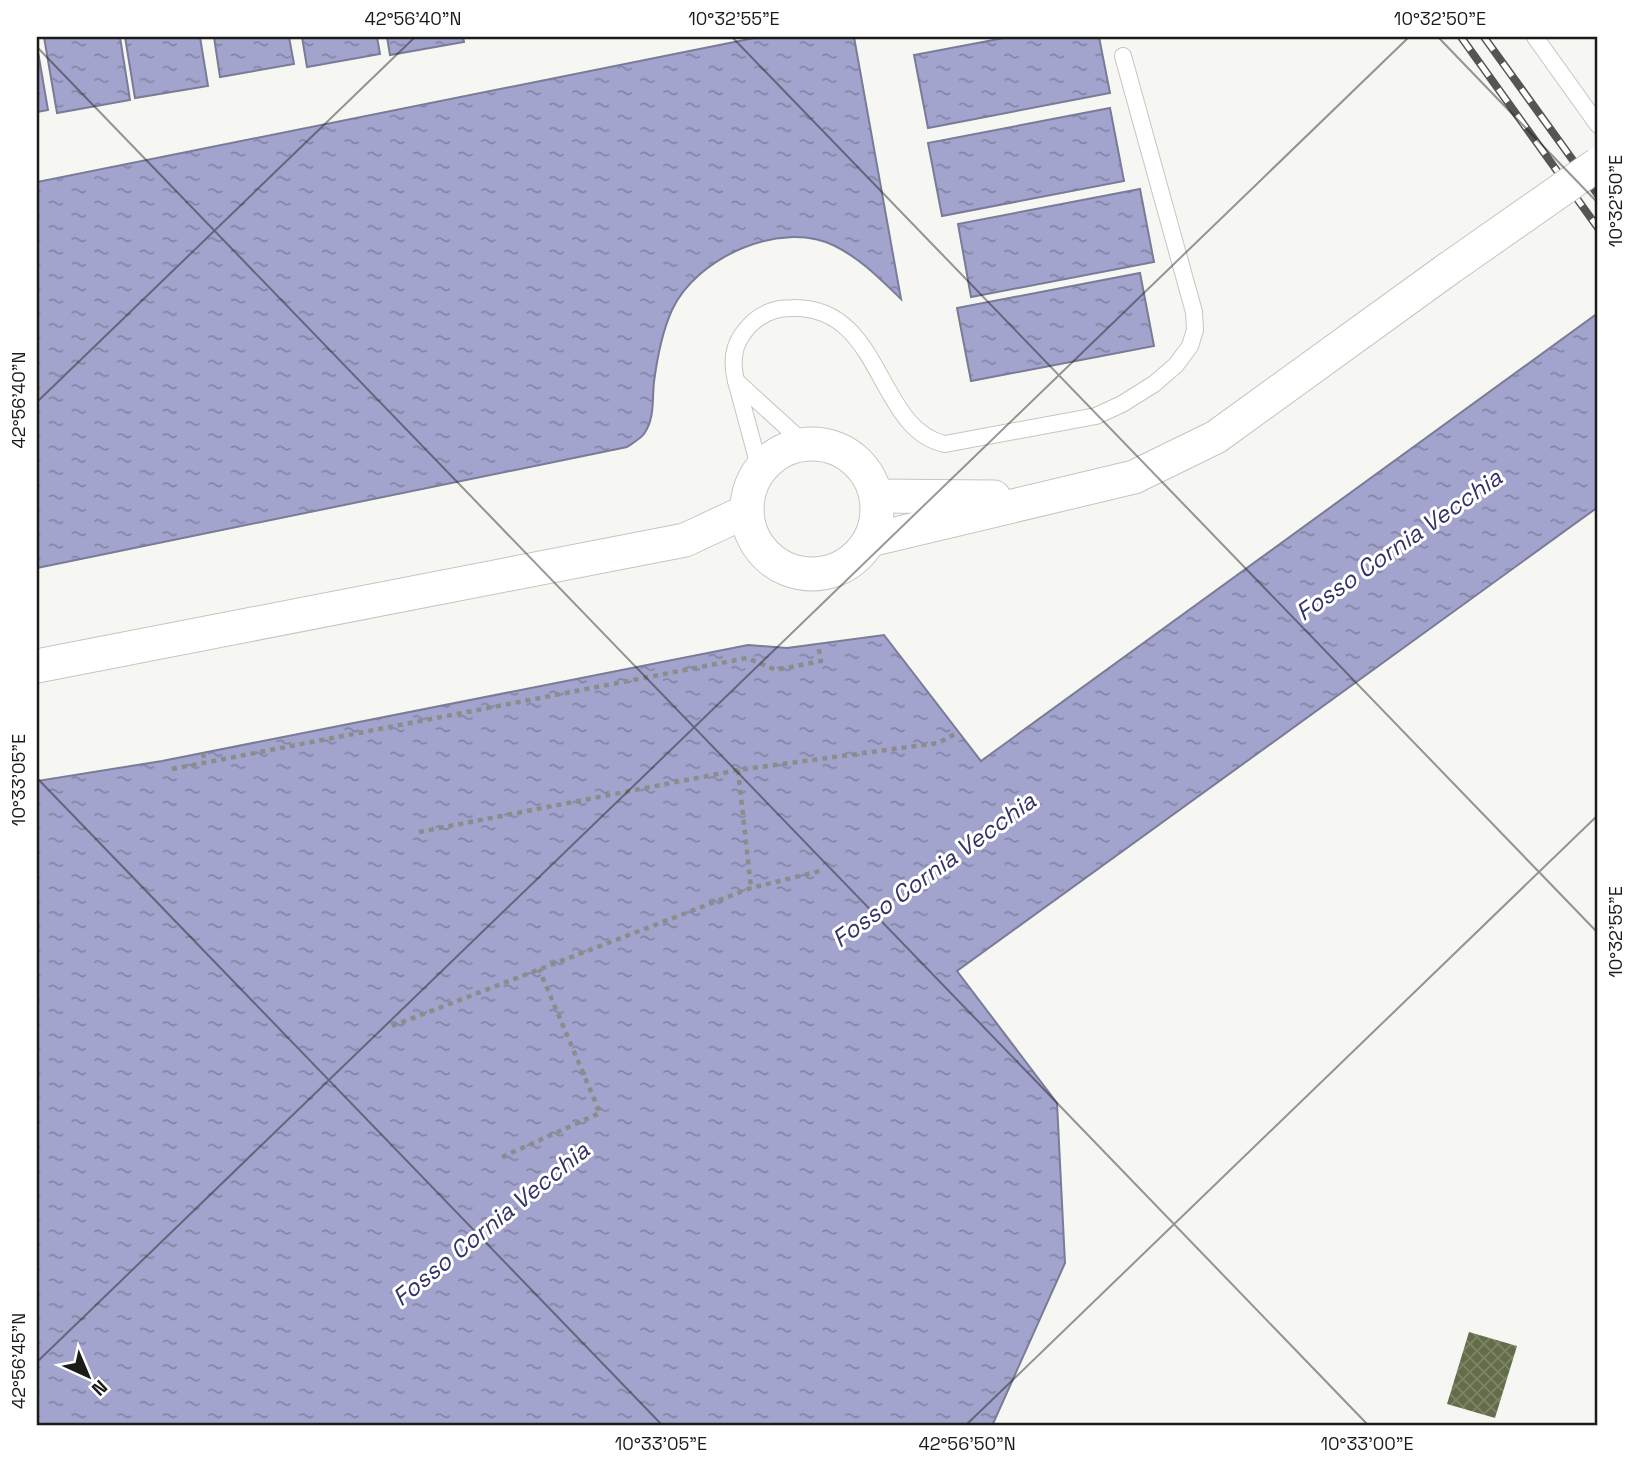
<svg xmlns="http://www.w3.org/2000/svg" width="1635" height="1463" font-family="'Space Grotesk',sans-serif">
<defs>
<pattern id="water-ripples" width="26" height="14" patternUnits="userSpaceOnUse" patternTransform="scale(1.75)"><rect width="26" height="14" fill="#a2a4cd"/><path d="M2 4q2-2 4 0t4 0M15 11q2-2 4 0t4 0" fill="none" stroke="#8385a6"/></pattern>
<pattern id="building-cross-hatch" width="8" height="8" patternUnits="userSpaceOnUse" patternTransform="scale(1.75)"><rect width="8" height="8" fill="#636d47"/><path d="M0 0l8 8M0 8l8-8" fill="none" stroke="#7d846a"/></pattern>
</defs>
<rect width="100%" height="100%" fill="#f6f7f3"/>
<g fill="url(#water-ripples)" stroke="#7a7b97" stroke-width="2">
<path d="M44 37H120L130 100 57 113Z"/>
<path d="M125 37H200L208 86 135 98Z"/>
<path d="M214 37H289L294 64 220 77Z"/>
<path d="M302 37H377L380 54 307 67Z"/>
<path d="M387 37H463L464 42 390 55Z"/>
<path d="M759 37H854L901 299C880 279 861 259 835 246 781 219 697 257 672 310 662 332 657 359 654 382 652 400 655 418 644 434 640 439 633 443 627 447L37 568V182Z"/>
<path d="M1009 37H1099L1110 93 928 128 914 55Z"/>
<path d="M37 46 48 110 37 112Z"/>
<path d="M1110 108 1124 181 942 216 928 143Z"/>
<path d="M1140 189 1154 262 971 297 958 224Z"/>
<path d="M1140 273 1154 346 971 381 957 308Z"/>
<path d="M1598 313V507L957 971 1057 1103 1065 1263 992 1426H37V781L162 761 748 645 787 648 884 635 981 761Z"/>
</g>
<path fill="url(#building-cross-hatch)" d="M1469 1332 1517 1346 1495 1418 1447 1404Z"/>
<g fill="none" stroke-linecap="round" stroke-linejoin="round">
<defs>
<g id="lane">
<path d="M1535 37 1598 125"/>
<path d="M736 381C732 365 732 349 742 335 754 317 770 308 792 308 883 305 876 430 945 444L1096 416 1122 404 1154 384 1176 365 1190 346 1195 330 1194 312 1123 56"/>
<path d="M760 470 736 381 805 444"/>
</g>
<g id="street">
<circle cx="812" cy="509" r="65"/>
<path d="M877 496 994 497"/>
<path d="M870 540 1134 477 1216 437 1448 269"/>
<path d="M37 666 685 540 747 511"/>
</g>
</defs>
<use href="#lane" stroke="#c5c6c3" stroke-width="18"/>
<use href="#street" stroke="#c5c6c3" stroke-width="35"/>
<g stroke="#8c8d8a" stroke-width="4.5" stroke-dasharray="5 5" stroke-linecap="butt">
<path d="M203 753 205 763"/>
<path d="M172 769 747 658 776 670 821 661 818 644"/>
<path d="M738 770 751 888"/>
<path d="M419 832 738 770 938 743 959 732"/>
<path d="M392 1026 751 888 820 871"/>
<path d="M502 1157 600 1113 539 969"/>
</g>
<use href="#lane" stroke="#fff" stroke-width="16"/>
<use href="#street" stroke="#fff" stroke-width="33"/>
<defs>
<g id="rail">
<path d="M1461 37 1598 228"/>
<path d="M1484 37 1598 195"/>
</g>
</defs>
<use href="#rail" stroke="#555553" stroke-width="8"/>
<use href="#rail" stroke="#fff" stroke-width="5" stroke-dasharray="16" stroke-linecap="butt"/>
<defs>
<path id="street-bridge" d="M1448 269 1598 164"/>
</defs>
<use href="#street-bridge" stroke="#c5c6c3" stroke-width="35" stroke-linecap="butt"/>
<use href="#street-bridge" stroke="#fff" stroke-width="33"/>
</g>
<path fill="none" stroke="#1b1b1a" stroke-width="2" stroke-opacity="0.45" d="M732 37 1598 933M1438 37 1598 203M37 47 1369 1426M37 402 415 37M37 778 663 1426M37 1362 1409 37M965 1426 1598 815"/>
<g text-anchor="middle" stroke-width="6" stroke-linejoin="round" paint-order="stroke">
<g font-size="24" font-style="italic" fill="#333265" stroke="#fff">
<text transform="translate(1399 545) rotate(-35)" y="8">Fosso Cornia Vecchia</text>
<text transform="translate(934 870) rotate(-36)" y="8">Fosso Cornia Vecchia</text>
<text transform="translate(491 1224) rotate(-39)" y="8">Fosso Cornia Vecchia</text>
</g>
</g>
<rect width="1635" height="1463" fill="none" stroke="#ffffff" stroke-width="77"/>
<g transform="translate(88 1376) rotate(136)" stroke="#ffffff" stroke-width="5" paint-order="stroke">
<path d="M0-5L12 26L0 18L-12 26Z" fill="#1b1b1a"/>
<text y="-10" font-size="19" font-weight="bold" text-anchor="middle" fill="#1b1b1a">N</text>
</g>
<rect x="38" y="38" width="1558" height="1386" fill="none" stroke="#1b1b1a" stroke-width="2.5"/>
<g font-size="18" text-anchor="middle" fill="#1b1b1a">
<text x="413" y="25">42°56'40"N</text>
<text x="734" y="25">10°32'55"E</text>
<text x="1440" y="25">10°32'50"E</text>
<text transform="translate(1616 201) rotate(-90)" y="6">10°32'50"E</text>
<text transform="translate(19 400) rotate(-90)" y="6">42°56'40"N</text>
<text transform="translate(19 780) rotate(-90)" y="6">10°33'05"E</text>
<text transform="translate(1616 932) rotate(-90)" y="6">10°32'55"E</text>
<text transform="translate(19 1361) rotate(-90)" y="6">42°56'45"N</text>
<text x="661" y="1450">10°33'05"E</text>
<text x="967" y="1450">42°56'50"N</text>
<text x="1367" y="1450">10°33'00"E</text>
</g>
</svg>
